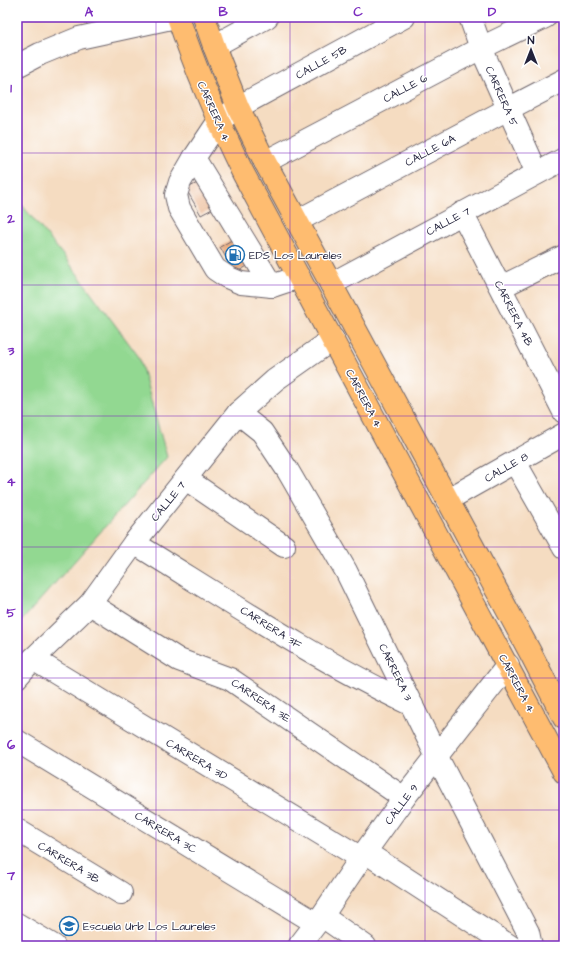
<svg xmlns="http://www.w3.org/2000/svg" width="581" height="963" font-family="'Architects Daughter',sans-serif">
<rect width="100%" height="100%" fill="#fff"/>
<filter id="ink" filterUnits="userSpaceOnUse"><feTurbulence type="fractalNoise" baseFrequency=".025" numOctaves="2"/><feDisplacementMap in="SourceGraphic" scale="8" xChannelSelector="R" yChannelSelector="G"/><feConvolveMatrix kernelMatrix="1 2 1 2 8 2 1 2 1" color-interpolation-filters="sRGB"/></filter>
<filter id="wash" filterUnits="userSpaceOnUse"><feTurbulence type="fractalNoise" baseFrequency=".012" numOctaves="4" result="noise"/><feDisplacementMap in="SourceGraphic" scale="16" xChannelSelector="R" yChannelSelector="G"/><feGaussianBlur stdDeviation="0.9" result="paint"/><feColorMatrix in="noise" values="0 0 0 0 0 0 0 0 0 0 0 0 0 0 0 0 0 1.4 0 .05"/><feComposite in="paint" operator="in"/></filter>
<g filter="url(#wash)">
<rect width="100%" height="100%" fill="#f5dcc1"/>
<path fill="#92d891" stroke="#5a7d66" d="M17 199 67 260 139 357 167 457 17 626Z"/>
<g id="blocks">
<g fill="#e39b66">
<path d="M201 181 216 207 201 215 186 189Z"/>
<path d="M235 238 251 264 235 273 220 247Z"/>
</g>
</g>
</g>
<g filter="url(#ink)">
<use href="#blocks" fill-opacity="0" stroke="#6c636a" stroke-width="1"/>
<g fill="none" stroke-linecap="round" stroke-linejoin="round">
<defs>
<g id="minor">
<path d="M470 17 481 48 537 173"/>
<path d="M214 46 267 17"/>
<path d="M17 66 40 54 79 38 176 17"/>
<path d="M194 158 272 286"/>
<path d="M265 162 481 48 545 17"/>
<path d="M462 213 564 412"/>
<path d="M297 221 508 109 564 80"/>
<path d="M299 277 272 286 241 283 227 277 215 269 179 208 176 195 180 182 194 158 218 122 238 107 404 17"/>
<path d="M331 284 564 159"/>
<path d="M501 287 564 256"/>
<path d="M238 413 262 432 288 471 346 571 437 757 528 932 531 946"/>
<path d="M515 462 564 548"/>
<path d="M186 479 284 546"/>
<path d="M447 500 564 434"/>
<path d="M134 543C225 599 315 659 412 705"/>
<path d="M90 604 179 660 230 679 404 798"/>
<path d="M33 659 361 858"/>
<path d="M17 677 33 659 90 604 134 543 238 413 275 380 333 339"/>
<path d="M17 741 316 923"/>
<path d="M17 830 121 893"/>
<path d="M365 852 510 946"/>
<path d="M322 916 365 946"/>
<path d="M17 924 54 946"/>
<path d="M299 946 322 916 365 852 404 798 508 665"/>
</g>
<g id="major">
<path d="M178 17C196 71 218 122 243 173L564 772"/>
<path d="M204 17 214 46 238 107 265 162 530 652 564 718"/>
</g>
</defs>
<use href="#minor" stroke="#6c636a" stroke-width="24"/>
<use href="#major" stroke="#6c636a" stroke-width="24"/>
<use href="#minor" stroke="#fff" stroke-width="22"/>
<use href="#major" stroke="#febc70" stroke-width="22"/>
</g>
</g>
<path fill="none" stroke="#7b2cbf" stroke-width="1" stroke-opacity="0.55" d="M156 17V946M290 17V946M425 17V946M17 153H564M17 285H564M17 416H564M17 547H564M17 678H564M17 810H564"/>
<defs>
<symbol id="fuel-ring" viewBox="-11 -11 22 22"><circle r="9.5" fill="#fff" stroke="#1f6fb2" stroke-width="1.5"/><path d="M-5.5-6h7V0h2V4h1.3V-2.5L3-4.5l.8-.8L6-3V5H2.5V1h-1V6h-7ZM-4.2-4.7v3.2H.2V-4.7Z" fill="#1f6fb2"/></symbol>
<symbol id="school-ring" viewBox="-11 -11 22 22"><circle r="9.5" fill="#fff" stroke="#1f6fb2" stroke-width="1.5"/><path d="M0-5L7-2L0 1L-7-2ZM-4 1L0 2.5L4 1V4Q0 6-4 4Z" fill="#1f6fb2"/></symbol>
</defs>
<g fill-rule="evenodd">
<use href="#fuel-ring" x="224" y="244" width="22" height="22"/>
<use href="#school-ring" x="58" y="915" width="22" height="22"/>
</g>
<g text-anchor="middle" stroke-width="3" stroke-linejoin="round" paint-order="stroke">
<g font-size="11" fill="#22223b" stroke="#fff">
<text transform="translate(321 62) rotate(-29)" y="4">CALLE 5B</text>
<text transform="translate(405 88) rotate(-28)" y="4">CALLE 6</text>
<text transform="translate(502 96) rotate(66)" y="4">CARRERA 5</text>
<text transform="translate(214 111) rotate(66)" y="4">CARRERA 4</text>
<text transform="translate(430 150) rotate(-28)" y="4">CALLE 6A</text>
<text transform="translate(448 221) rotate(-28)" y="4">CALLE 7</text>
<text transform="translate(514 313) rotate(63)" y="4">CARRERA 4B</text>
<text transform="translate(364 398) rotate(62)" y="4">CARRERA 4</text>
<text transform="translate(506 467) rotate(-30)" y="4">CALLE 8</text>
<text transform="translate(168 501) rotate(-51)" y="4">CALLE 7</text>
<text transform="translate(271 627) rotate(32)" y="4">CARRERA 3F</text>
<text transform="translate(396 672) rotate(64)" y="4">CARRERA 3</text>
<text transform="translate(517 683) rotate(62)" y="4">CARRERA 4</text>
<text transform="translate(261 700) rotate(34)" y="4">CARRERA 3E</text>
<text transform="translate(197 759) rotate(31)" y="4">CARRERA 3D</text>
<text transform="translate(401 804) rotate(-53)" y="4">CALLE 9</text>
<text transform="translate(166 832) rotate(31)" y="4">CARRERA 3C</text>
<text transform="translate(69 862) rotate(31)" y="4">CARRERA 3B</text>
</g>
<g font-size="11" fill="#22223b" stroke="#fff" text-anchor="start">
<text x="249" y="259">EDS Los Laureles</text>
<text x="83" y="930">Escuela Urb Los Laureles</text>
</g>
</g>
<rect width="581" height="963" fill="none" stroke="#fff" stroke-width="44"/>
<g transform="translate(531 50)" stroke="#ffffff" stroke-width="3" paint-order="stroke">
<path d="M0-3L7 15L0 10L-7 15Z" fill="#22223b"/>
<text y="-6" font-size="11" font-weight="bold" text-anchor="middle" fill="#22223b">N</text>
</g>
<rect x="22" y="22" width="537" height="919" fill="none" stroke="#7b2cbf" stroke-width="1.5"/>
<g font-size="13" text-anchor="middle" font-weight="bold" fill="#7b2cbf">
<text x="89" y="16">A</text>
<text x="223" y="16">B</text>
<text x="358" y="16">C</text>
<text x="492" y="16">D</text>
<text x="11" y="92">1</text>
<text x="11" y="223">2</text>
<text x="11" y="355">3</text>
<text x="11" y="486">4</text>
<text x="11" y="617">5</text>
<text x="11" y="749">6</text>
<text x="11" y="880">7</text>
</g>
</svg>
